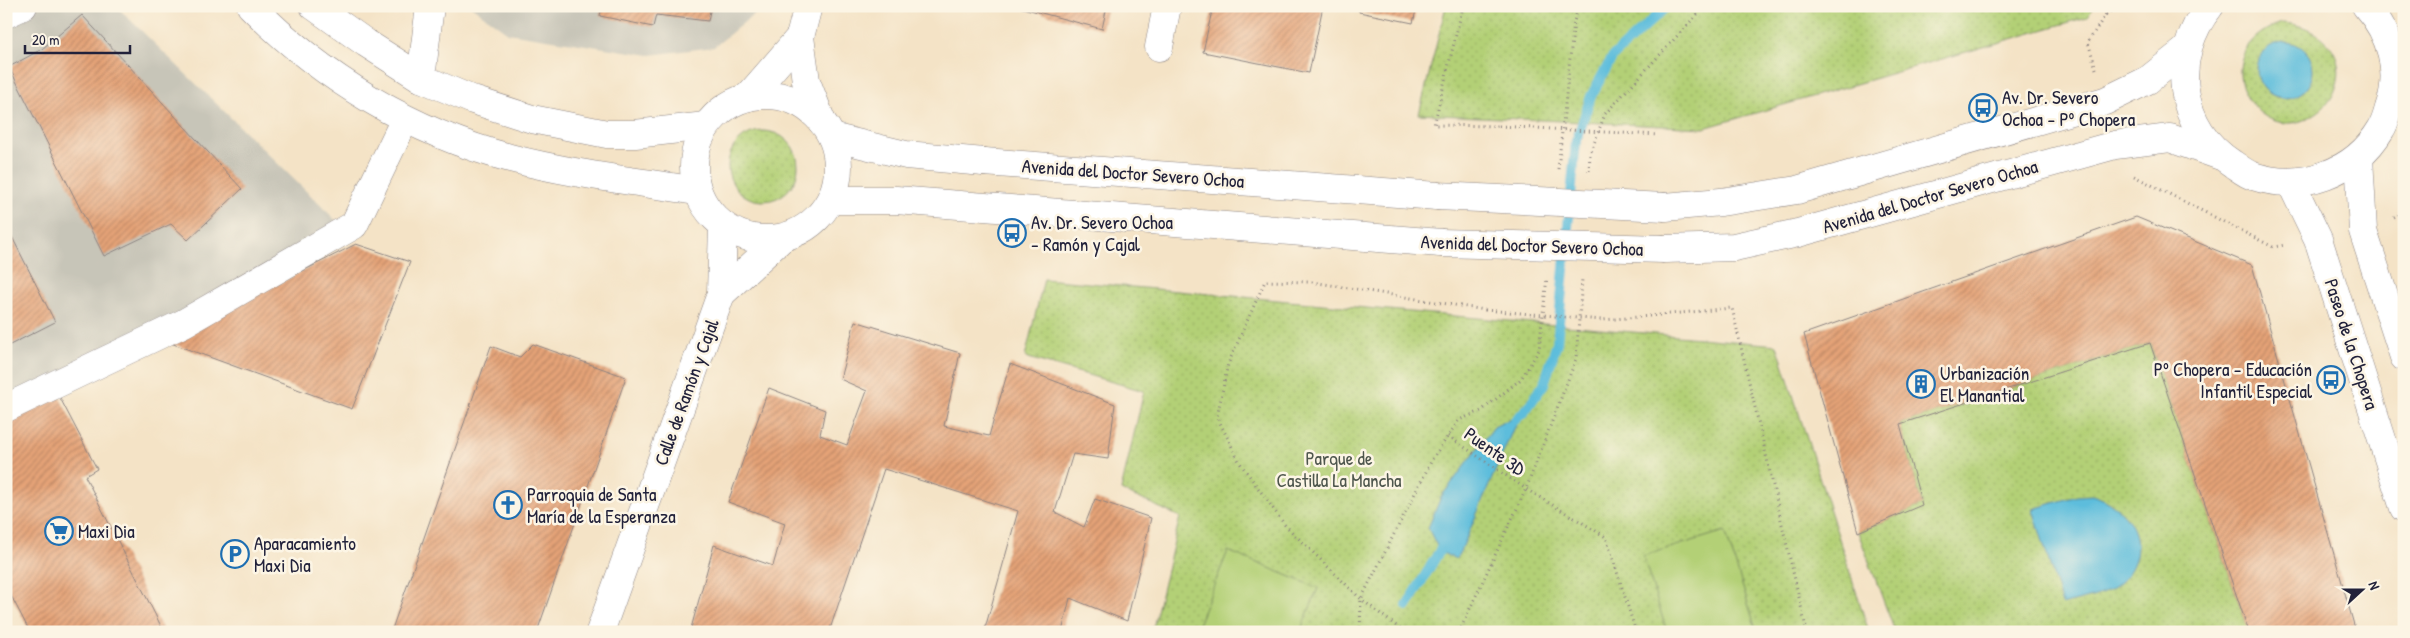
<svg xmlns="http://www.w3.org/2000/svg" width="2410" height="638" font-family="'Patrick Hand',sans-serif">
<defs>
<pattern id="green-dots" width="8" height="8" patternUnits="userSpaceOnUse" patternTransform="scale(1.25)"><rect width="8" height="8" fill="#b3d076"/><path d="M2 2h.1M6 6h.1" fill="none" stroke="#9ab267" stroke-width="1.8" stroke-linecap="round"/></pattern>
<pattern id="building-hatch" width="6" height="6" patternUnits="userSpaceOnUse" patternTransform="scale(1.25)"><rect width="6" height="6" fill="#e5a377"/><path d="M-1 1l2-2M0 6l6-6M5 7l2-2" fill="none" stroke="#b98463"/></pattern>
</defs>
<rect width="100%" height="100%" fill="#fcf5e5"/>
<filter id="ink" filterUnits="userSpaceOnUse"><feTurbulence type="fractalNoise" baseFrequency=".02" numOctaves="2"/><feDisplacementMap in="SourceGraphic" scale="10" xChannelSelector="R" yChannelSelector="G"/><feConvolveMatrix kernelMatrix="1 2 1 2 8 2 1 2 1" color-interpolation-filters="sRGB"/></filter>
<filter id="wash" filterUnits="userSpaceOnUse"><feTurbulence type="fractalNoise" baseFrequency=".0096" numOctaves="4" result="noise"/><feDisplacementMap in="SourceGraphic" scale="20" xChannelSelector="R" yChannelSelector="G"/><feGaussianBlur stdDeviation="1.12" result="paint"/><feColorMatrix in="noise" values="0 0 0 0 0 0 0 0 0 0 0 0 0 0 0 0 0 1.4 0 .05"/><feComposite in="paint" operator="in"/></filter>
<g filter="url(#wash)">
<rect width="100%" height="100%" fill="#f4e3c6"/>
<g fill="#c7c5b8">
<path d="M6 6H116L354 238 6 414Z"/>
<path d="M471 6H764L714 47 650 55 508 33Z"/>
</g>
<g fill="url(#green-dots)" stroke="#6a7958" fill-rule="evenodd">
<path d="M1446 6H2095L2087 17 1704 128 1419 114Z"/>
<path d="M2282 23C2321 25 2352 55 2333 95 2327 106 2319 112 2308 118 2254 146 2200 50 2282 23ZM2311 59C2322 104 2259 114 2257 67Z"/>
<circle cx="763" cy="166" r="35"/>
<path d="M1044 279 1777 345 1869 632H1152L1180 517 1121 490 1144 391 1025 357Z"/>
<path d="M2150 343 2249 632H1895L1858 532 1922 505 1900 424Z"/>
</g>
<g fill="#b3d076" stroke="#6a7958">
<path d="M1725 531 1757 632H1667L1643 556Z"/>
<path d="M1228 551 1318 588 1300 632H1195Z"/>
</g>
<g fill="#5dbddc" stroke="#40708c">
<circle cx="2285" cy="70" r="28"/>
<path d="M1525 411 1511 434 1463 546 1456 559 1440 552 1428 528 1441 497 1494 427Z"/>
<path d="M2092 495C2132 507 2153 547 2122 581 2108 596 2082 599 2062 605L2033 509 2077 496Z"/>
</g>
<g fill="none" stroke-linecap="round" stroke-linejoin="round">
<g stroke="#5dbddc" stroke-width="10">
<path d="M1515 420 1525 411 1544 384 1557 343 1576 142 1591 96 1613 56 1667 6"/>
<path d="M1407 606 1446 540"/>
</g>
</g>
<g id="blocks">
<g fill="url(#building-hatch)">
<path d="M602 6H711L708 21 656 15 653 27 600 16Z"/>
<path d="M1015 6H1107L1102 29Z"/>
<path d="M1213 6H1323L1309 73 1203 52Z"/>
<path d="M1360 6H1417L1413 23 1359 12Z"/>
<path d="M82 15 242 189 188 240 171 224 104 256 9 67 42 49Z"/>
<path d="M2136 217 2252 265 2356 632H2249L2150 343 1900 424 1922 505 1858 532 1804 334Z"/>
<path d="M6 225 55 322 6 347Z"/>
<path d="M356 244 410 262 352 409 165 341Z"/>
<path d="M855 321 960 353 944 426 989 436 1010 364 1115 404 1108 459 1073 454 1055 512 1084 527 1095 499 1151 518 1127 621 1070 598 1062 632H984L1018 511 884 469 829 632H690L714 545 773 566 785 523 728 502 769 388 825 410 820 435 847 445 867 391 840 379Z"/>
<path d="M533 344 626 377 537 632H391L491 346 520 357Z"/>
<path d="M58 394 97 469 85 476 164 632H30L6 586V421Z"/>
</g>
</g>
</g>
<g filter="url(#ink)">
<use href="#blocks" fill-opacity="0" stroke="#8b8280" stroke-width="1"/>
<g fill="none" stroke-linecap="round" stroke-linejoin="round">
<defs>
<g id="minor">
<path d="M251 6C321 77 413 133 510 158 571 174 635 181 697 191"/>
<path d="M314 6 366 43 421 78 473 100 532 119 607 134H635L706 126"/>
<path d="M808 6 800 37 806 81 822 122"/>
<path d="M6 14 23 6"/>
<path d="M1159 47 1167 6"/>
<path d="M421 78 430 6"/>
<path d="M748 97 800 37"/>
<path d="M984 162 1437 196"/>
<path d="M831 200H896L1441 243"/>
<path d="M1665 207 1721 202 1797 190 2105 101 2148 80 2187 49"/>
<path d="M1664 249 1734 247 1798 233 2115 145 2170 138 2218 155"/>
<path d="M721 294 782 238"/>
<path d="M6 408 184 323 354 225 405 119"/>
<path d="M600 632 721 294 723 225"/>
</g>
<g id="major">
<path d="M2210 6C2169 56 2177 129 2233 164 2239 168 2246 174 2253 176 2301 192 2355 173 2381 129 2385 123 2387 115 2389 108 2402 72 2391 34 2366 6"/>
<circle cx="766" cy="167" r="72"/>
<path d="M832 137 906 155 984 162"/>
<path d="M2359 157 2363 231 2404 357"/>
<path d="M2291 183 2318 239 2404 508"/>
</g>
</defs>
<use href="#minor" stroke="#8b8280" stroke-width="29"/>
<use href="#major" stroke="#8b8280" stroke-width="29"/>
<g stroke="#8b8280" stroke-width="3" stroke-dasharray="1 4" stroke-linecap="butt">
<path d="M1463 6 1434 125 1499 126"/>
<path d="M2106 14 2130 6"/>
<path d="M2096 69 2088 42 2106 14V6"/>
<path d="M1558 169 1574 21 1579 6"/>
<path d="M1589 171 1590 154 1605 114 1705 6"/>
<path d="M2134 176 2273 247 2285 245"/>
<path d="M2394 218 2398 216 2404 205"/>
<path d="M1639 317 1732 308 1807 632"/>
<path d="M1448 436 1526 489 1606 537 1636 632"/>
<path d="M1360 632 1361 599 1433 458 1459 420 1481 411 1521 379 1539 350 1547 277"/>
<path d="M1404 632 1361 599 1285 525 1240 463 1217 417 1228 364 1265 281 1312 282 1485 310"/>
<path d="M1459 632 1526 489 1576 359 1582 279"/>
</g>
<use href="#minor" stroke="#fff" stroke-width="28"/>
<use href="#major" stroke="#fff" stroke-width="28"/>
<defs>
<g id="minor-bridge">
<path d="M1437 196 1665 207"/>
<path d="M1441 243 1664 249"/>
</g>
</defs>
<use href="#minor-bridge" stroke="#8b8280" stroke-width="29" stroke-linecap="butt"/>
<g stroke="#8b8280" stroke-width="3" stroke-dasharray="1 4" stroke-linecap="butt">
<path d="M1499 126 1657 135"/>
<path d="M1485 310 1602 320 1639 317"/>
</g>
<use href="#minor-bridge" stroke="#fff" stroke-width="28"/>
</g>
</g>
<defs>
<symbol id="bus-ring" viewBox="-11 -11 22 22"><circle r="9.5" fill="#fcf5e5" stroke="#1f6fb2" stroke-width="1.5"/><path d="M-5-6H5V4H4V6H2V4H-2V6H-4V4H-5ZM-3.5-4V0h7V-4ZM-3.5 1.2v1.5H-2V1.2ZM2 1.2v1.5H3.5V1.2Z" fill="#1f6fb2"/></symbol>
<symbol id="building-ring" viewBox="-11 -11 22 22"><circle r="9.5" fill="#fcf5e5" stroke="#1f6fb2" stroke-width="1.5"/><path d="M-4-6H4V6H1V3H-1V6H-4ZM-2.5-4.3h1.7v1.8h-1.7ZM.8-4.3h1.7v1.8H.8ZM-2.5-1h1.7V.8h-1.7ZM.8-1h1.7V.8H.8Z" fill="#1f6fb2"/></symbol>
<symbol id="church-ring" viewBox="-11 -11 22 22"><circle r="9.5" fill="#fcf5e5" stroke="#1f6fb2" stroke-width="1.5"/><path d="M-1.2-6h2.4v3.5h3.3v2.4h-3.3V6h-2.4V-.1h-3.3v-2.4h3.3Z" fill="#1f6fb2"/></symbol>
<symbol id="supermarket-ring" viewBox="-11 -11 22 22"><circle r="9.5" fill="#fcf5e5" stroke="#1f6fb2" stroke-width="1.5"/><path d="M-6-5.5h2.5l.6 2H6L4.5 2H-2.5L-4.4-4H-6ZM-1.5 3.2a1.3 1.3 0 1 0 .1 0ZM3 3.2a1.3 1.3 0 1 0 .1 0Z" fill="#1f6fb2"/></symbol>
<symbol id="parking-ring" viewBox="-11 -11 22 22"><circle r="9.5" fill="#fcf5e5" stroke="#1f6fb2" stroke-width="1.5"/><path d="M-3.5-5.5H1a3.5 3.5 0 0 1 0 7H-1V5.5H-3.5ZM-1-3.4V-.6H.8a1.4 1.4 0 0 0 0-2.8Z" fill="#1f6fb2"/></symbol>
</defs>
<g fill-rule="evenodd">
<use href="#bus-ring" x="1967" y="92" width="32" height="32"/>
<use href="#bus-ring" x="996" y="217" width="32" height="32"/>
<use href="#bus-ring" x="2315" y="364" width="32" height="32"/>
<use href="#building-ring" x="1905" y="368" width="32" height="32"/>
<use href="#church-ring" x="492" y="489" width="32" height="32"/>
<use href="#supermarket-ring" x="43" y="515" width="32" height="32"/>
<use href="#parking-ring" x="219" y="538" width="32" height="32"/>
</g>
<g text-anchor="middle" stroke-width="5" stroke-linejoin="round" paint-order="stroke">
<g font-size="19" fill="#22223b" stroke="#fcf5e5" text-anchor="start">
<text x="2002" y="104">Av. Dr. Severo<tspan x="2002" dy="22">Ochoa - Pº Chopera</tspan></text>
<text x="1031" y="229">Av. Dr. Severo Ochoa<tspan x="1031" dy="22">- Ramón y Cajal</tspan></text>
<text x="2312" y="376" text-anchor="end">Pº Chopera - Educación<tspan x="2312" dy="22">Infantil Especial</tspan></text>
<text x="1940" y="380">Urbanización<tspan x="1940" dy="22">El Manantial</tspan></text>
<text x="527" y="501">Parroquia de Santa<tspan x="527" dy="22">María de la Esperanza</tspan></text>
<text x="78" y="538">Maxi Dia</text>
<text x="254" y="550">Aparacamiento<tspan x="254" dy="22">Maxi Dia</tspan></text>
</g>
<g font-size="19" fill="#22223b" stroke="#fcf5e5">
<text transform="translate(1133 173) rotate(4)" y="7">Avenida del Doctor Severo Ochoa</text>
<text transform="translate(1930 196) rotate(-16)" y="7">Avenida del Doctor Severo Ochoa</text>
<text transform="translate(1532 245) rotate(2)" y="7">Avenida del Doctor Severo Ochoa</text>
<text transform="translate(2352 344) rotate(72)" y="7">Paseo de la Chopera</text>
<text transform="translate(686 392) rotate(-70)" y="7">Calle de Ramón y Cajal</text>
<text transform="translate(1495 451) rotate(35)" y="7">Puente 3D</text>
</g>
<g font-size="19" fill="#4e564d" stroke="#fcf5e5">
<text x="1339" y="465">Parque de<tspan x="1339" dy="22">Castilla La Mancha</tspan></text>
</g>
</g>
<rect width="2410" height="638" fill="none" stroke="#fcf5e5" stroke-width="25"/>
<g transform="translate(2362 590) rotate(69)" stroke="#fcf5e5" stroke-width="4" paint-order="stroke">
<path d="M0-4L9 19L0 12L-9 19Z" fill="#22223b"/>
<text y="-8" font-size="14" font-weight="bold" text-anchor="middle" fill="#22223b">N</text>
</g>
<path d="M25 45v8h105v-8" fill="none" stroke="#22223b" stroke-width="2.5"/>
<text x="32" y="45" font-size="15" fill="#22223b" stroke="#fcf5e5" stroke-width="4" paint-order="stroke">20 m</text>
</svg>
